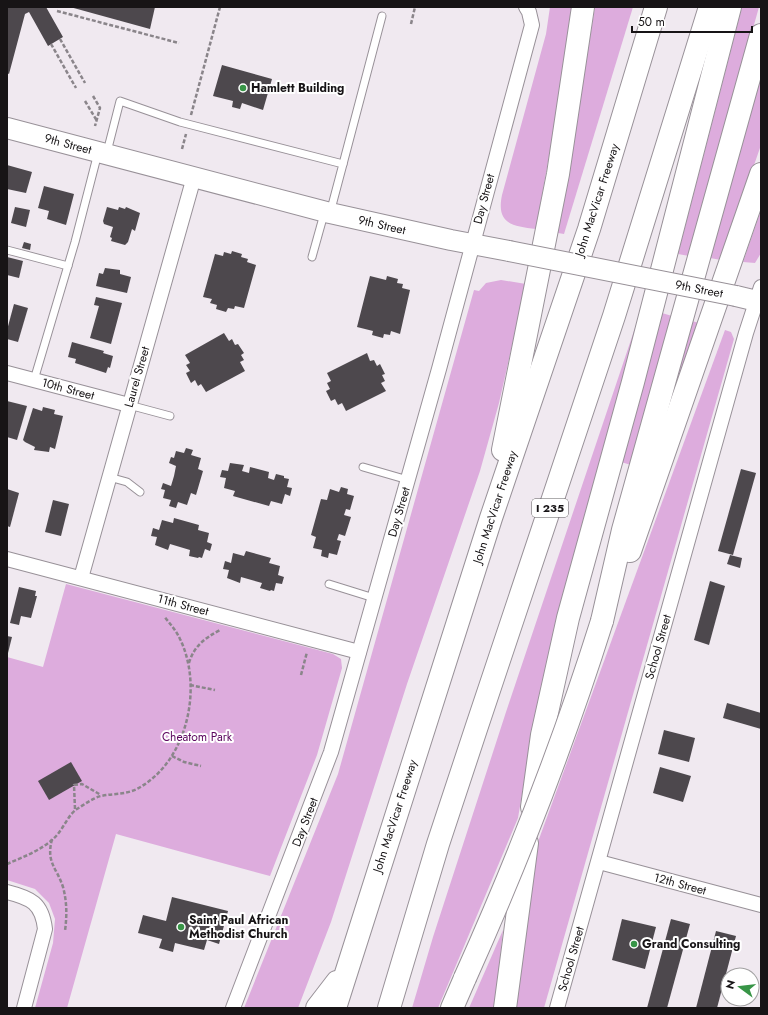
<svg xmlns="http://www.w3.org/2000/svg" width="768" height="1015" font-family="Jost,sans-serif">
<rect width="100%" height="100%" fill="#f0e9f0"/>
<g fill="#ddacdd">
<path d="M550 7H572L562 83 536 229C512 226 496 224 502 195L546 34Z"/>
<path d="M595 7H633L564 234 558 233Z"/>
<path d="M742 7H759L689 256 678 254Z"/>
<path d="M761 74V145L721 260 710 258Z"/>
<path d="M761 210V253L755 263 743 262Z"/>
<path d="M501 280 526 284 499 403 480 471 407 684 331 922 298 1008H244L338 774 474 290 479 291 486 283Z"/>
<path d="M642 307 535 717 518 818 438 1008H412L433 937 506 712Z"/>
<path d="M662 313 672 316 631 465 621 462Z"/>
<path d="M692 321 699 323 678 386 675 384Z"/>
<path d="M725 330 731 332 734 339 544 1008H516L535 850Z"/>
<path d="M66 584 333 654 341 659 342 668 317 755 270 876 116 834 67 1008H35L53 943 55 919 49 903 35 889 7 880V657L43 667Z"/>
<path d="M503 930 495 1008H469Z"/>
</g>
<g fill="#4d484d">
<path d="M7 7H46L63 37 48 46 29 12 25 14 9 74 7 73Z"/>
<path d="M70 7H155L150 29Z"/>
<path d="M222 65 272 79 263 110 242 103 240 109 232 107 233 101 213 96Z"/>
<path d="M7 165 32 172 26 193 7 189Z"/>
<path d="M44 186 74 194 66 225 47 219 49 211 38 208Z"/>
<path d="M15 207 30 210 26 227 11 223Z"/>
<path d="M107 207 118 210 119 207 125 209 126 207 140 213 135 231 132 229 128 242 125 245 111 241 112 238 110 237 113 227 104 224 103 221Z"/>
<path d="M24 242 31 244 30 250 22 248Z"/>
<path d="M232 251 242 254 241 257 248 259 247 262 256 265 244 308 235 306 234 309 228 308 226 312 216 309 217 305 210 303 212 299 203 297 215 254 223 256 224 252 231 254Z"/>
<path d="M7 257 23 261 19 278 7 275Z"/>
<path d="M105 268 120 270V274L131 277 127 293 96 286 99 273 103 274Z"/>
<path d="M370 276 386 280 387 276 398 279 397 283 403 284 402 288 410 290 400 334 391 331 390 335 384 334 383 338 372 335 373 331 357 327Z"/>
<path d="M96 297 122 303 111 344 90 338 99 306 94 305Z"/>
<path d="M14 304 28 308 18 342 7 339V330Z"/>
<path d="M224 333 229 341 232 339 235 345 238 344 244 353 241 355 244 360 240 362 245 371 206 392 201 384 198 386 195 380 191 383 186 373 190 371 186 365 190 363 185 355Z"/>
<path d="M72 342 104 351 103 353 113 356 110 368 108 367 106 373 75 363 76 359 68 357Z"/>
<path d="M367 353 370 361 374 360 377 366 380 364 385 374 382 375 385 381 381 383 386 391 346 411 342 403 338 405 335 399 331 401 326 391 330 389 327 383 331 381 327 373Z"/>
<path d="M7 401 27 406 17 440 7 437Z"/>
<path d="M43 407 55 410 54 414 63 416 55 449 50 447 49 452 34 450 35 447 25 442 23 440 33 408 42 411Z"/>
<path d="M186 448 193 450 191 455 201 458 198 469 203 471 196 495 191 493 187 505 178 502 176 508 169 506 171 500 163 498 165 490 161 489 163 483 171 486 174 476 176 466 169 463 171 457 174 458 176 451 184 453Z"/>
<path d="M230 463 244 465 242 471 249 473 250 467 269 472 268 478 274 480 276 474 284 476V478L289 479 287 487 292 488 290 496 285 494 282 504 271 501 269 506 233 496 235 491 224 488 226 478 220 477 222 470 228 471Z"/>
<path d="M741 469 756 473 733 555 718 551Z"/>
<path d="M341 487 348 489 347 494 354 496 350 510 346 509 344 515 351 517 345 536 339 534 337 540 341 541 337 555 329 553 328 558 321 556 322 550 313 548 316 537 311 535 321 499 327 500 330 489 339 492Z"/>
<path d="M7 489 19 493 10 527 7 526Z"/>
<path d="M53 500 69 504 61 536 45 532Z"/>
<path d="M174 518 199 525 198 530 209 533 207 542 212 544 210 551 205 549 202 558 199 557 198 558 189 556 190 550 170 544 168 550 155 545 157 537 151 536 153 528 159 530 162 520 173 523Z"/>
<path d="M246 551 271 558 269 563 280 566 278 575 284 577 282 584 276 583 274 591 271 590 270 591 260 588 262 583 241 577 240 583 227 578 229 570 223 569 225 561 231 563 233 553 244 556Z"/>
<path d="M730 555 742 558 740 568 727 564Z"/>
<path d="M710 581 725 586 709 645 694 640Z"/>
<path d="M19 587 36 591 35 596H37L31 618 21 616 19 625 10 623Z"/>
<path d="M7 636 12 637 8 653H7Z"/>
<path d="M727 703 761 713V729L723 718Z"/>
<path d="M664 730 695 738 689 762 658 754Z"/>
<path d="M71 762 82 781 49 800 38 781Z"/>
<path d="M660 767 691 776 683 802 653 793Z"/>
<path d="M172 897 228 911 219 944 207 940 204 950 175 943 173 952 159 948 162 939 138 933 143 915 166 921Z"/>
<path d="M622 919 656 927 645 969 612 960Z"/>
<path d="M671 919 690 924 667 1008H647Z"/>
<path d="M716 931 736 936 717 1008H696Z"/>
</g>
<g fill="none" stroke-linecap="round" stroke-linejoin="round">
<defs>
<g id="lane">
<path d="M107 152 120 101 180 122 343 164 330 213"/>
<path d="M343 164 382 16"/>
<path d="M7 250 68 266"/>
<path d="M312 257 324 214"/>
<path d="M34 380 75 242 98 153"/>
<path d="M129 405 170 416"/>
<path d="M363 467 408 480"/>
<path d="M109 477 127 482 140 492"/>
<path d="M329 584 374 598"/>
</g>
<g id="street">
<path d="M7 373 129 405"/>
<path d="M7 559 359 652"/>
<path d="M81 578 194 177"/>
<path d="M599 862 761 905"/>
<path d="M7 892C31 898 42 903 45 929L24 1008"/>
<path d="M233 1008 331 752 439 369 532 25 529 12 526 7"/>
<path d="M557 1008 746 333 761 287"/>
</g>
<g id="secondary">
<path d="M7 128 330 213 451 240 509 251"/>
<path d="M736 296 761 302"/>
</g>
<g id="highway">
<path d="M503 450 558 174 583 7"/>
<path d="M630 551 761 174"/>
<path d="M602 621 623 530 761 35"/>
<path d="M532 807 542 735 568 618 633 382 730 7"/>
<path d="M317 1008 337 982"/>
<path d="M335 1008 491 518 589 229 656 7"/>
<path d="M389 1008 438 844 476 729 614 316 710 7"/>
<path d="M452 1008 465 978"/>
<path d="M505 1008 527 843"/>
</g>
</defs>
<use href="#lane" stroke="#989198" stroke-width="9"/>
<use href="#street" stroke="#989198" stroke-width="16"/>
<use href="#secondary" stroke="#989198" stroke-width="22"/>
<use href="#highway" stroke="#989198" stroke-width="24"/>
<g stroke="#8a858a" stroke-width="2.5" stroke-dasharray="4 2" stroke-linecap="butt">
<path d="M57 11 179 43"/>
<path d="M411 24 415 7"/>
<path d="M60 39 85 83"/>
<path d="M51 44 76 88"/>
<path d="M93 96 100 108 95 126"/>
<path d="M85 101 97 121"/>
<path d="M191 115 220 7"/>
<path d="M182 149 186 134"/>
<path d="M189 663C194 646 205 638 220 630"/>
<path d="M301 675 307 652"/>
<path d="M190 685 215 690"/>
<path d="M172 756 184 762 201 766"/>
<path d="M75 809 74 785 82 784 101 795"/>
<path d="M52 839C46 863 56 866 63 887 67 902 67 915 65 931"/>
<path d="M7 864C23 857 45 849 57 835 64 827 69 814 77 809 85 804 93 798 101 796 116 793 129 795 142 786 188 758 203 686 180 639 176 630 170 624 164 616"/>
</g>
<use href="#lane" stroke="#fff" stroke-width="7"/>
<use href="#street" stroke="#fff" stroke-width="14"/>
<use href="#secondary" stroke="#fff" stroke-width="20"/>
<use href="#highway" stroke="#fff" stroke-width="22"/>
<defs>
<path id="secondary-bridge" d="M509 251 736 296"/>
<path id="highway-bridge" d="M465 978C518 860 563 745 602 621"/>
</defs>
<use href="#secondary-bridge" stroke="#989198" stroke-width="22" stroke-linecap="butt"/>
<use href="#highway-bridge" stroke="#989198" stroke-width="24" stroke-linecap="butt"/>
<use href="#secondary-bridge" stroke="#fff" stroke-width="20"/>
<use href="#highway-bridge" stroke="#fff" stroke-width="22"/>
</g>
<g fill="#389547" stroke="#fff" stroke-width="1.5">
<circle cx="243" cy="88" r="4"/>
<circle cx="181" cy="927" r="4"/>
<circle cx="634" cy="944" r="4"/>
</g>
<g text-anchor="middle" stroke-width="4" stroke-linejoin="round" paint-order="stroke">
<rect fill="#fff" stroke="#5d5a5c" stroke-width="1" x="532" y="499" width="36" height="18" rx="3"/>
<g font-size="11" font-weight="bold" fill="#171416">
<text x="550" y="512">I 235</text>
</g>
<g font-size="12" font-weight="bold" fill="#171416" stroke="#fff" text-anchor="start">
<text x="251" y="92">Hamlett Building</text>
<text x="189" y="924">Saint Paul African<tspan x="189" dy="14">Methodist Church</tspan></text>
<text x="642" y="948">Grand Consulting</text>
</g>
<g font-size="12" fill="#171416" stroke="#fff">
<text transform="translate(68 144) rotate(15)" y="4">9th Street</text>
<text transform="translate(484 199) rotate(-75)" y="4">Day Street</text>
<text transform="translate(597 200) rotate(-72)" y="4">John MacVicar Freeway</text>
<text transform="translate(382 225) rotate(13)" y="4">9th Street</text>
<text transform="translate(699 289) rotate(11)" y="4">9th Street</text>
<text transform="translate(137 377) rotate(-74)" y="4">Laurel Street</text>
<text transform="translate(68 389) rotate(15)" y="4">10th Street</text>
<text transform="translate(495 507) rotate(-72)" y="4">John MacVicar Freeway</text>
<text transform="translate(399 512) rotate(-74)" y="4">Day Street</text>
<text transform="translate(183 605) rotate(15)" y="4">11th Street</text>
<text transform="translate(658 647) rotate(-74)" y="4">School Street</text>
<text transform="translate(395 816) rotate(-72)" y="4">John MacVicar Freeway</text>
<text transform="translate(305 822) rotate(-69)" y="4">Day Street</text>
<text transform="translate(680 884) rotate(15)" y="4">12th Street</text>
<text transform="translate(571 959) rotate(-74)" y="4">School Street</text>
</g>
<g font-size="12" fill="#5b065e" stroke="#fff">
<text x="197" y="741">Cheatom Park</text>
</g>
</g>
<rect width="768" height="1015" fill="none" stroke="#171416" stroke-width="16"/>
<g transform="translate(740 987) rotate(285)"><circle r="19" fill="#ffffff" stroke="#a2a1a2"/>
<path d="M0-3L7 15L0 10L-7 15Z" fill="#389547"/>
<text y="-6" font-size="11" font-weight="bold" text-anchor="middle" fill="#171416">N</text>
</g>
<path d="M632 26v6h120v-6" fill="none" stroke="#171416" stroke-width="2"/>
<text x="638" y="26" font-size="12" fill="#171416" stroke="#ffffff" stroke-width="3" paint-order="stroke">50 m</text>
</svg>
